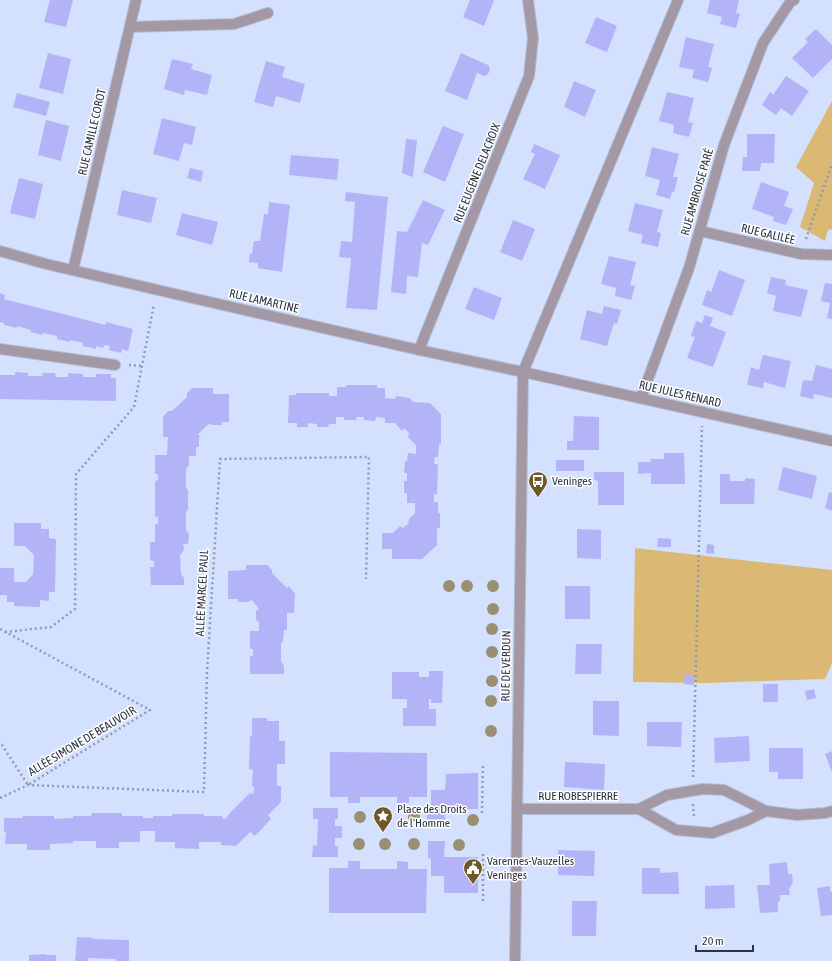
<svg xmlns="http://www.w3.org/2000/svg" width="832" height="961" font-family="'Asap Condensed',sans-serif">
<rect width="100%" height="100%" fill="#d3e1fe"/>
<g fill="#dbb975">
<path d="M832 101V229L828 230 825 241 800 227 814 183 796 167Z"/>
<path d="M635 548 832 570V663L825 679 705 683 633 682Z"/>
</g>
<g fill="#b3b3f8">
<path d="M50 0H73L66 27 44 22Z"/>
<path d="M470 0H494L484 26 463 17Z"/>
<path d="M710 0H739L736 13 740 14 736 28 720 24 722 17 707 13Z"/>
<path d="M596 17 617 26 607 52 585 43Z"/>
<path d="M816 29 832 45V59L813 78 792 58 808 42 805 39Z"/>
<path d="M686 37 714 44 708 66 712 68 708 82 692 78 694 70 679 67Z"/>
<path d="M48 53 71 59 63 94 39 88Z"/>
<path d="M461 53 488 65 490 69 488 74 484 76 477 73 467 100 445 91Z"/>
<path d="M172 59 193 64 191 69 212 75 207 95 185 90 184 95 164 89Z"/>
<path d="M266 61 285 67 282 77 305 84 300 103 276 96 273 107 254 102Z"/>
<path d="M786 76 809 91 792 116 781 108 776 115 762 105 770 92 773 95Z"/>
<path d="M574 81 596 90 585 117 564 107Z"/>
<path d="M667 92 694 98 688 122 693 123 689 137 673 133 674 125 659 121Z"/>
<path d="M17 93 50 102 46 116 13 107Z"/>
<path d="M162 118 196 127 192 145 184 143 179 161 153 154Z"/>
<path d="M46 120 69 126 61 161 38 155Z"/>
<path d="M443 126 464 134 445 182 423 172Z"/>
<path d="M747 134H775L774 163H761L760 171H742L743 157H747Z"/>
<path d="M406 139 417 140 413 177 402 173Z"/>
<path d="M534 144 560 155 545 189 523 179 535 154 531 152Z"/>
<path d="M652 147 679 154 673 177H678L674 192H672L670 199 656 195 660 180 645 176Z"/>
<path d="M291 155 339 159 337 180 289 175Z"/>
<path d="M190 168 203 171 201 182 187 178Z"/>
<path d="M19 178 43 184 35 219 10 213Z"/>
<path d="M761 182 789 192 784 206 793 209 786 225 773 221 774 217 752 209Z"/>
<path d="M122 190 157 198 151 223 117 215Z"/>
<path d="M346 192 388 197 377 310 346 308 351 258 339 257 341 241 352 242 355 202 345 201Z"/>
<path d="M423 200 445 210 428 245 422 243 418 277 407 276 406 294 391 292 397 231 407 232Z"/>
<path d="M269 202 290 205 282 272 258 268V263L249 262 250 253 252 254 254 241H260L264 214H268Z"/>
<path d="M635 203 663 210 657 232 661 233 658 247 641 243 643 235 628 231Z"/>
<path d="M182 213 218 222 212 245 176 235Z"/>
<path d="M513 220 535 229 522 261 500 252Z"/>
<path d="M609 256 636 262 630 285 635 286 631 300 615 296 616 288 601 284Z"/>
<path d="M719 270 745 280 732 316 702 305 707 290 711 292Z"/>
<path d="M771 277 786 280 785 285 808 290 801 317 773 311 776 296 767 293Z"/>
<path d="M825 283 832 284V319L827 318 830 303 821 301Z"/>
<path d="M474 287 502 298 494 320 465 309Z"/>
<path d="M0 293 5 295 4 299 106 325V322L133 329 128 351 122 349 121 353 109 350 110 346 104 345 103 348 96 346V349L83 346V343L70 340V342L57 339V336L43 333 42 335 30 332 31 330 17 326V328L4 325V323L0 322Z"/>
<path d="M604 306 621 310 617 324 614 323 607 346 580 339 587 310 602 314Z"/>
<path d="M705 315 713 318 710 326 726 332 713 367 687 358 695 337 691 336 696 321 702 323Z"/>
<path d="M763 355 791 361 785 388 764 382 763 388 747 385 751 367 759 370Z"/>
<path d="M816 365 832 369V398L814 394 813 399 800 396 803 380 812 381Z"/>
<path d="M15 372 28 373V376H43L42 373H55L56 377H68V373L83 374V377H96V374H111V378H116V401L0 399V375H15Z"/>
<path d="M346 385H377V388H385V398L395 399 396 396 410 398 413 402 430 403 441 414V444H439L438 457H435L434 464H438L437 494H434V502H438V513H440V527L437 529V545L422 559H392V549H382V533H393L400 526 403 528 409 523 408 520 415 513V503H407V493H404V481H407V473H404L405 461H407L408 453 416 454V445L408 437 409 433 404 428 402 431 395 423H385V418L376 417 375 421 364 420V417H356L357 420H344V417H336V424H329L328 427H317V424L308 423V427H297V423H288L289 395H296V393H329V396H337V387H346Z"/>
<path d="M192 388H213V394H229V422H222V425H212L210 423 198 434 200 436 199 438V447H196V456H189V465L186 469V488L188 490V509L186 512V530L189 534 188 544H183L184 550 180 555 181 574 184 578V585H151L150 567H154V561L150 560V542H155V524H158V516L155 517V481L158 480V474H155V455H167L168 437H163V417L168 411H172L187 397V393Z"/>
<path d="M574 416 599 417V450H567V441H573Z"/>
<path d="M664 453H684L685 484H651V473L638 474V462H651L650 459H664Z"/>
<rect x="556" y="460" width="28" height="11"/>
<path d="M783 467 817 476 812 499 778 490Z"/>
<path d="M594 472H624V505H598V481L594 480Z"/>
<path d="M720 474H730V481H745V478L755 479 754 504H720Z"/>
<path d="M829 492 832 493V511L825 508Z"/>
<path d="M14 523H41V529H49V538L56 539 55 592H49V601L40 600V607L14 606V602H7V595H0V568H14V582H26L33 574 34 555 25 546H14Z"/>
<path d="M577 529 601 530V559L577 558Z"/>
<path d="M658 538 671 539V547H657Z"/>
<path d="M707 544 714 545V554L706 553Z"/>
<path d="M246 565H267L272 570V573L287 588 289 586 295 594 294 613H287V630H284L283 640 281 644V661L284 666V674H250V656H253V649H250V631H259V622L256 620V611L259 609 252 600 248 602H238V599H228V571L246 570Z"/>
<rect x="565" y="586" width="25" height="33"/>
<path d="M576 644H602L601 674H575Z"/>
<path d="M429 671H443L442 703H431V699H429V709H436V726H403V708H407V699H392V672H419V677H429Z"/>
<path d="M685 674 694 675V685L684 684Z"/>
<rect x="763" y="684" width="15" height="18"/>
<path d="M814 689 816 698 807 700 805 691Z"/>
<path d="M593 701H619V736L593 735Z"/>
<path d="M252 718H267V721H279V741H285V764H277V786H281V802L268 815 271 819 255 836 250 832 236 846 221 845V842H199V849L175 848V842H155V831H140V842H119V848H96V841H73V843L50 844V850H27V844H5L6 832H4V818H22L23 816H54V819L73 818V816H91L92 813H122V816H143V818H153V816H172V814H204V816H222V818L226 819 229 814 250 793 253 794 254 791V787L252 786 253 770 249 769 250 736H252Z"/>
<path d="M647 722H682L681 747 647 746Z"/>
<path d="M749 736 750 761 715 763 714 738Z"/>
<path d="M769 748H803V779H778V772H769Z"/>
<path d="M832 751V772L825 754Z"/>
<path d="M330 752 427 753V797H409V803H397V797H360V803H348V797H330Z"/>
<path d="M565 762 605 764 604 790 564 787Z"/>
<path d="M478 773V809H445V825H427V807H431V790H445L446 774Z"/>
<path d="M313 808H338V819H335V826H342V838H335V846H338V857H312L313 845 317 846 318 819H313Z"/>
<path d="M428 841H445L444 857H478V893H444V876H431V859L428 858Z"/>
<path d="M558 850 595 851 594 876 558 875Z"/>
<path d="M348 861H360V869H397V861L408 862V869H427L426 913H329V868H348Z"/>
<path d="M787 862 788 874H792L793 882 789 889 790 895H780V901L778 902V912L760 913 757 885H770L769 864Z"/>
<path d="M642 868H660V873L678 872 679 894H642Z"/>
<path d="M734 885 735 908 705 909V886Z"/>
<path d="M830 886V892L832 891V915L821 916 817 888Z"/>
<path d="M572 901H597L596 936H572Z"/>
<path d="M77 937 93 938V939L129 940V961H116V959L88 958V961H75Z"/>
<path d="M46 954V955H56V961H29V955Z"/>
</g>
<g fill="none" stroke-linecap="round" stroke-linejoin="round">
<defs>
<g id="minor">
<path d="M130 27 234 24 268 13"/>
<path d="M700 231 801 254 832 255"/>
<path d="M0 251 46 264 188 297 419 350 523 372 832 441"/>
<path d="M73 270 136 0"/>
<path d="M0 349 115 365"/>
<path d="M419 350 529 76 533 38 528 0"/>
<path d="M641 398 689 268 724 145 763 43 791 1 794 0"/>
<path d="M517 809H639L676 830 712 833 748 820 766 811 797 815 825 813 832 811"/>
<path d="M639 809 667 795 703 789 724 790 766 811"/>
<path d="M515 961 523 372 678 0"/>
</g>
</defs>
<use href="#minor" stroke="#b2bed8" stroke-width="12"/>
<g stroke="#909bb2" stroke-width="2.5" stroke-dasharray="2 3" stroke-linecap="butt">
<path d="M806 239 832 164"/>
<path d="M129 365 142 366"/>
<path d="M0 629 150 710 28 785 0 742"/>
<path d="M5 632 51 627 75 609 76 474 134 407 154 304"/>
<path d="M693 777 702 426"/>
<path d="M0 798 28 785 204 792 207 672 220 459 369 457 366 579"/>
<path d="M693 804 694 817"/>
<path d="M482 813 483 763"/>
<path d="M483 901V851"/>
</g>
<use href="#minor" stroke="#a498a5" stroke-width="10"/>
</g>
<g fill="#999072">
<circle cx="449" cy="586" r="6"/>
<circle cx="467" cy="586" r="6"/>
<circle cx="493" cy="586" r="6"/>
<circle cx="493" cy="609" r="6"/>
<circle cx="492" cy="629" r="6"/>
<circle cx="492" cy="652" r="6"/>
<circle cx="492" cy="681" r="6"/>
<circle cx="491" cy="701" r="6"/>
<circle cx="491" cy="731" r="6"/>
<circle cx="360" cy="817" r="6"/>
<circle cx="386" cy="817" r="6"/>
<circle cx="414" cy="817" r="6"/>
<circle cx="473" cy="820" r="6"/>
<circle cx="359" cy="844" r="6"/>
<circle cx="385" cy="844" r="6"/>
<circle cx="414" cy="844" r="6"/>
<circle cx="459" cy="845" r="6"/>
</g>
<defs>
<symbol id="bus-pin" viewBox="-11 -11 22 30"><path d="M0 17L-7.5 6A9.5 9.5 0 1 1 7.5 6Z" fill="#6f5828" stroke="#fff"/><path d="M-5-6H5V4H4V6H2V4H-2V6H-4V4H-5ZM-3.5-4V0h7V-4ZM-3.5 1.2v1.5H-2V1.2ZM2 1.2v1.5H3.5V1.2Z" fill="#fff"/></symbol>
<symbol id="sight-pin" viewBox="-11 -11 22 30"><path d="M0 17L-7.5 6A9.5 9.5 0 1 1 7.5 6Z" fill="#6f5828" stroke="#fff"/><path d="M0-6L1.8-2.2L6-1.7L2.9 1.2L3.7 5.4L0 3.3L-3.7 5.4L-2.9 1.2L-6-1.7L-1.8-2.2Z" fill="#fff"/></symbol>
<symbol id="civic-pin" viewBox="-11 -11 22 30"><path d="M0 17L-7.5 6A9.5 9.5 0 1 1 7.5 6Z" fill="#6f5828" stroke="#fff"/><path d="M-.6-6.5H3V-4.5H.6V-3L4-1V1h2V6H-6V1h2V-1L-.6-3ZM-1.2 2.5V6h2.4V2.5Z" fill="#fff"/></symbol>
</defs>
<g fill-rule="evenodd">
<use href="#bus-pin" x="527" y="470" width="22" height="30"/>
<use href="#sight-pin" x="372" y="805" width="22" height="30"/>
<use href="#civic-pin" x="462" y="857" width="22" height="30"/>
</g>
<g text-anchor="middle" stroke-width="3" stroke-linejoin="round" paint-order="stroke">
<g font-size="12" fill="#2d3442" stroke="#fff">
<text transform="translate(92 132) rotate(-77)" y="4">RUE CAMILLE COROT</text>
<text transform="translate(477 173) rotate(-68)" y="4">RUE EUGÈNE DELACROIX</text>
<text transform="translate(697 192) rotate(-74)" y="4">RUE AMBROISE PARÉ</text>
<text transform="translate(768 234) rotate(13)" y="4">RUE GALILÉE</text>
<text transform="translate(264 301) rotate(13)" y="4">RUE LAMARTINE</text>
<text transform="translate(680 394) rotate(13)" y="4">RUE JULES RENARD</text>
<text transform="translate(202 593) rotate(-87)" y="4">ALLÉE MARCEL PAUL</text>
<text transform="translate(506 666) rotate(-89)" y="4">RUE DE VERDUN</text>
<text transform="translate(82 741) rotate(-31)" y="4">ALLÉE SIMONE DE BEAUVOIR</text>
<text x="578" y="800">RUE ROBESPIERRE</text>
</g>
<g font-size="12" fill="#2d3442" stroke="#fff" text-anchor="start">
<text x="552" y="485">Veninges</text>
<text x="397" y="813">Place des Droits<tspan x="397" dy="14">de l'Homme</tspan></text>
<text x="487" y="865">Varennes-Vauzelles<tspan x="487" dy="14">Veninges</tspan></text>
</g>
</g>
<path d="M696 945v6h57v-6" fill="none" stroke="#2d3442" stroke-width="2"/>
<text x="702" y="945" font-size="12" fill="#2d3442" stroke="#ffffff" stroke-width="3" paint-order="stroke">20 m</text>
</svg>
